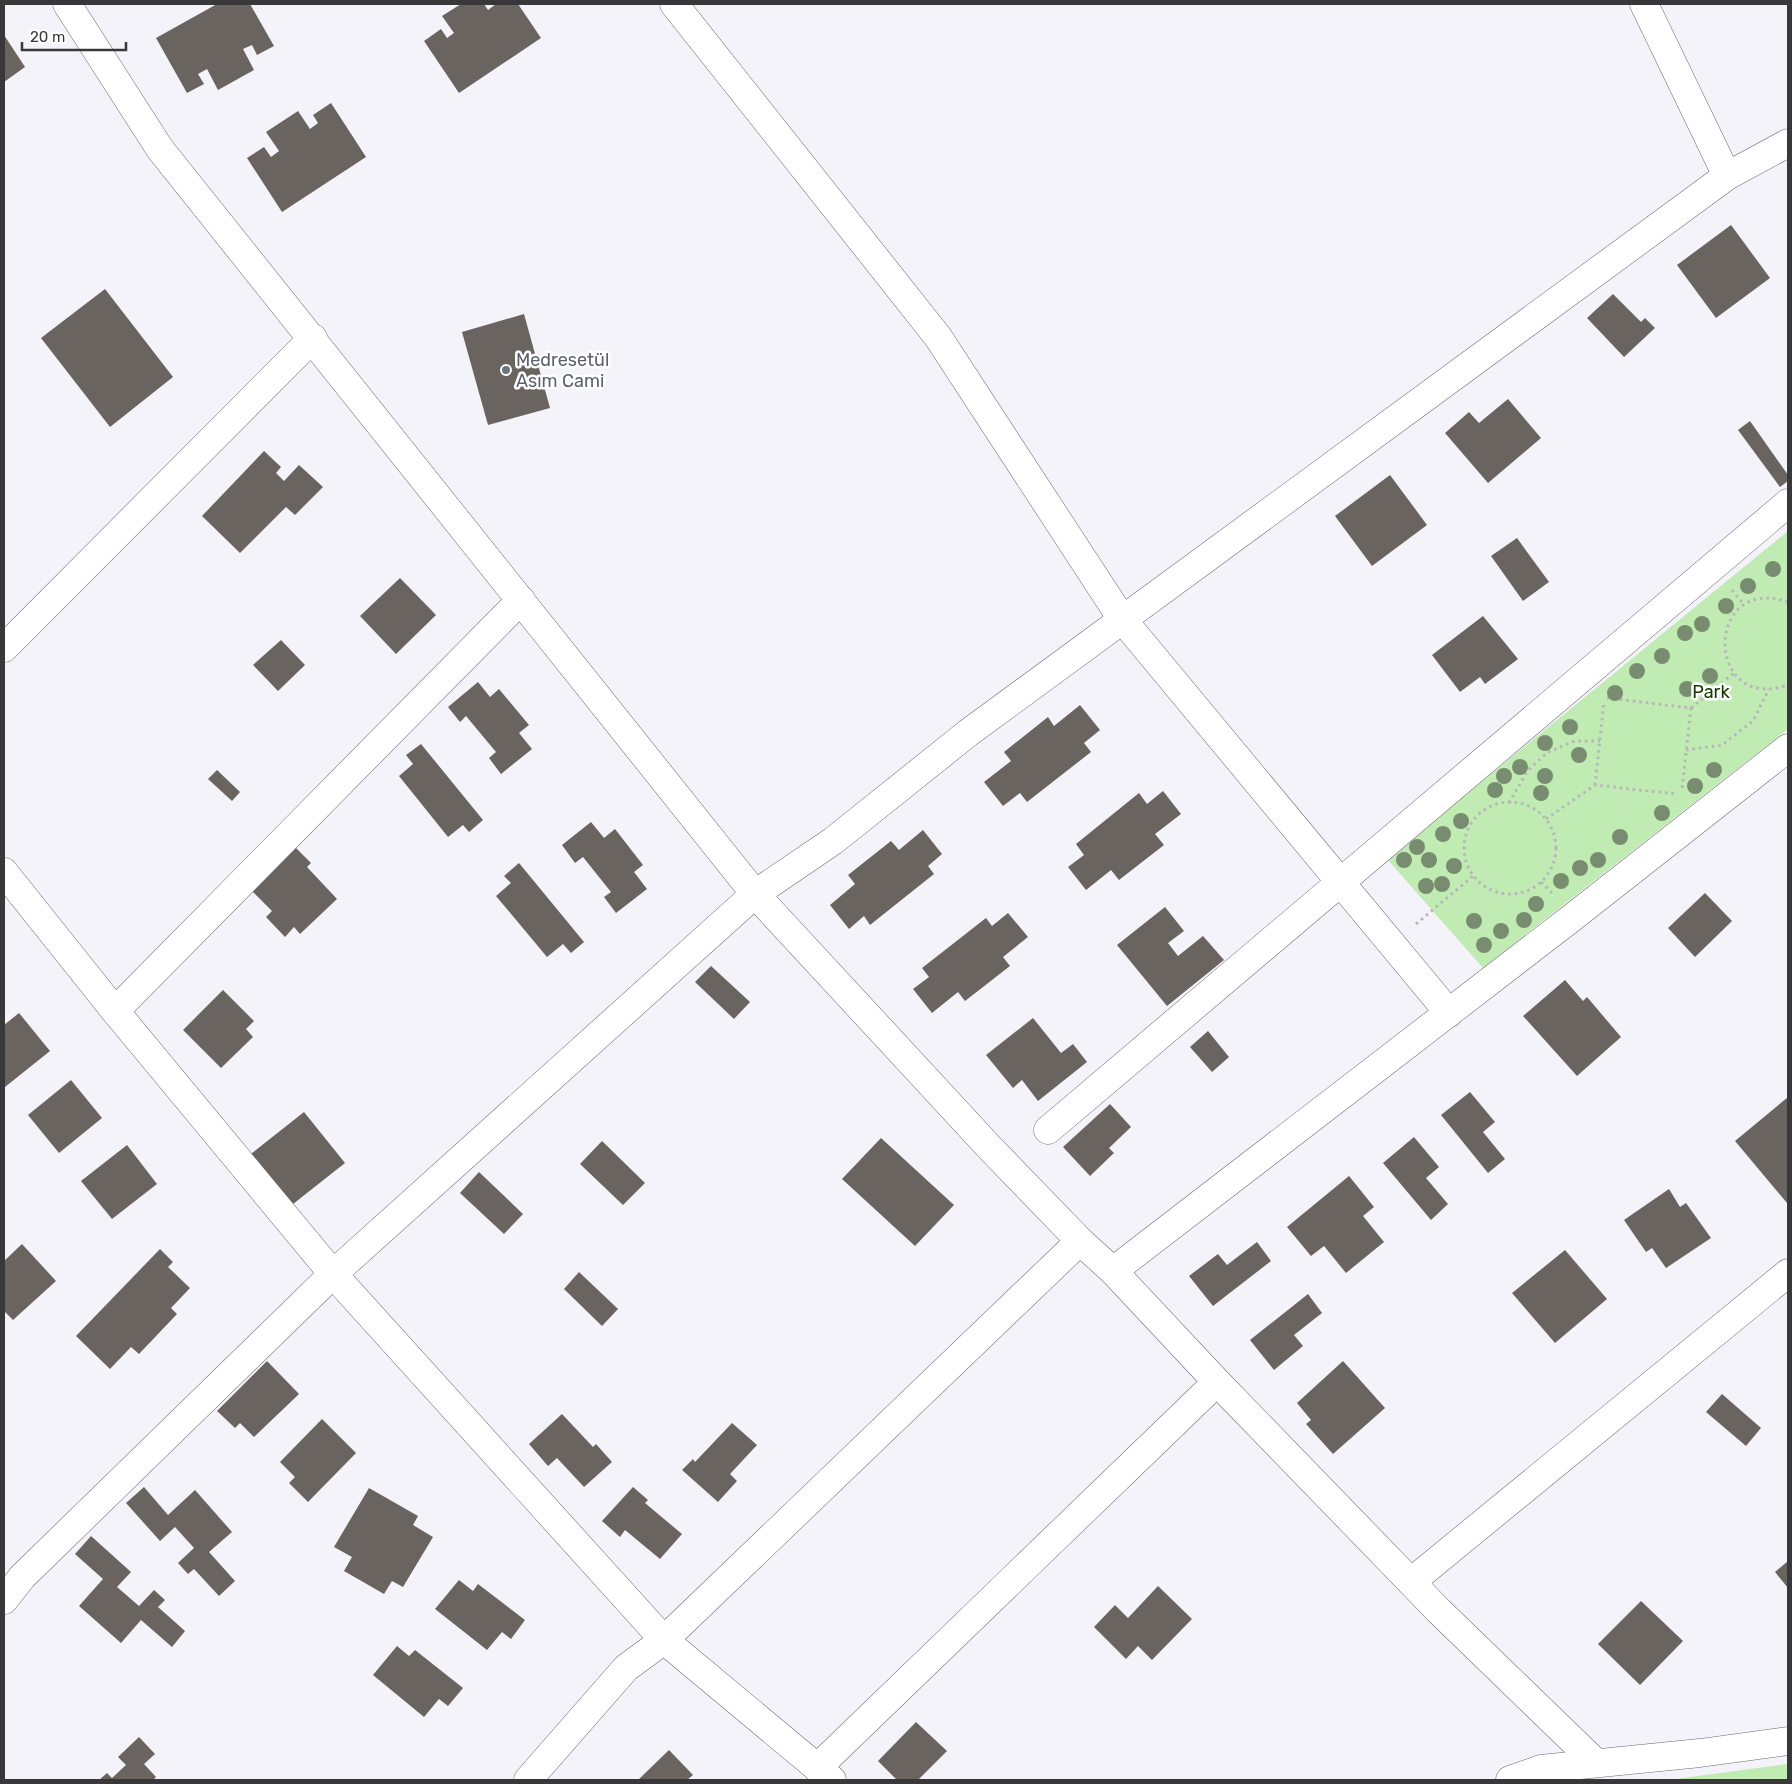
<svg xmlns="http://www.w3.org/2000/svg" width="1792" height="1784" font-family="Rubik,sans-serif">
<rect width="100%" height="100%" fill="#f4f3f9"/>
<g fill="#c0ebb2">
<path d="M1788 531V729L1483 968 1387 859Z"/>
<path d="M1788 1764V1780H1668Z"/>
</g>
<g fill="#696460">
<path d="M217 4H250L274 46 257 55 252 45 243 49 254 70 218 90 207 69 198 74 204 84 187 93 156 38Z"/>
<path d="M461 4H484L488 10 496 4H518L541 38 459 93 424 41 441 29 447 38 454 33 442 16Z"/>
<path d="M4 35 25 67 4 82Z"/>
<path d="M331 103 366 157 282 212 247 158 264 147 271 157 279 151 266 132 298 111 310 129 318 123 313 115Z"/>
<path d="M1731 225 1770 278 1716 318 1677 265Z"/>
<path d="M105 289 173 377 110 427 41 338Z"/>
<path d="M1613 294 1641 322 1645 318 1655 328 1624 357 1587 318Z"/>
<path d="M524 314 550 408 488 425 462 332Z"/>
<path d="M1508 399 1541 438 1488 483 1445 433 1469 412 1479 423Z"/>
<path d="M1750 421 1788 475V481L1780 487 1738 430Z"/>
<path d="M264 451 281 467 276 473 284 481 299 465 323 487 295 515 286 507 240 553 202 516Z"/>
<path d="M1390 475 1427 525 1372 566 1335 516Z"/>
<path d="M1517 538 1549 582 1523 601 1491 556Z"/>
<path d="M400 578 436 615 396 654 360 616Z"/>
<path d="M1483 616 1518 659 1485 684 1480 677 1460 692 1432 655Z"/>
<path d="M281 640 305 665 278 691 253 665Z"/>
<path d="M478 682 490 697 499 689 529 725 519 733 532 749 501 774 489 758 496 752 466 716 460 722 448 707Z"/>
<path d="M1080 705 1100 730 1084 743 1091 752 1027 802 1020 793 1003 806 984 782 1011 761 1004 752 1048 717 1054 726Z"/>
<path d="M421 744 483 820 469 832 463 825 448 837 399 776 413 764 406 755Z"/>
<path d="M217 770 240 792 232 801 208 779Z"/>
<path d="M1163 791 1181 814 1155 834 1164 845 1119 880 1111 870 1086 890 1068 867 1084 855 1076 844 1139 793 1147 804Z"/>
<path d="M591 822 604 838 615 829 643 865 634 872 647 889 616 913 604 897 611 892 583 857 575 863 562 845Z"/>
<path d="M923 830 942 854 928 866 934 874 870 925 864 916 849 929 830 905 855 884 848 875 891 841 899 850Z"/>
<path d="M288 840 311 863 307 867 337 899 300 934 294 927 285 937 266 917 272 911 244 883Z"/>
<path d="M519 863 584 942 571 953 563 944 547 957 496 896 511 883 504 876Z"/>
<path d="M1705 893 1732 921 1695 957 1668 928Z"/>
<path d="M1165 907 1184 931 1168 943 1178 956 1203 936 1224 960 1167 1006 1117 945Z"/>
<path d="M1008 913 1028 937 1003 957 1010 966 965 1001 958 992 932 1013 913 989 929 977 922 968 986 918 992 926Z"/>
<path d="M711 966 750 1002 734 1019 695 982Z"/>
<path d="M1565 980 1583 1001 1587 997 1621 1037 1577 1076 1523 1016Z"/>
<path d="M223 990 254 1021 246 1029 253 1037 221 1068 183 1030Z"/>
<path d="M19 1013 50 1051 5 1087 4 1025Z"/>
<path d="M1033 1018 1061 1053 1073 1044 1087 1062 1038 1101 1022 1080 1013 1088 986 1055Z"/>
<path d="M1208 1031 1229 1057 1212 1072 1190 1047Z"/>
<path d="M71 1080 102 1118 59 1153 28 1115Z"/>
<path d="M1470 1092 1495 1122 1483 1132 1505 1159 1488 1173 1441 1115Z"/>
<path d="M1788 1097V1202L1787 1203 1735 1141Z"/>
<path d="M1110 1104 1131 1127 1109 1148 1114 1153 1090 1176 1063 1147Z"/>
<path d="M304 1112 345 1163 288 1208 247 1157Z"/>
<path d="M1414 1137 1439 1167 1426 1178 1448 1204 1431 1220 1383 1163Z"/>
<path d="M881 1138 954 1205 915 1246 842 1179Z"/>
<path d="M602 1141 645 1183 623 1205 580 1164Z"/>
<path d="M127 1145 157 1184 112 1219 81 1181Z"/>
<path d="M479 1172 523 1214 504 1234 460 1193Z"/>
<path d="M1349 1176 1374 1207 1363 1216 1384 1242 1346 1273 1324 1246 1311 1256 1287 1227Z"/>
<path d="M1669 1189 1680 1207 1686 1203 1711 1238 1666 1268 1652 1248 1646 1252 1624 1220Z"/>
<path d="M1257 1242 1271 1261 1213 1306 1189 1276 1218 1254 1227 1265Z"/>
<path d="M22 1244 56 1281 13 1320 4 1311V1261Z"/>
<path d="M160 1249 173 1262 168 1267 190 1288 171 1308 177 1314 139 1354 131 1347 110 1369 76 1336Z"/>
<path d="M1565 1250 1607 1299 1555 1343 1512 1293Z"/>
<path d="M579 1272 618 1309 602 1326 564 1289Z"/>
<path d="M1308 1294 1322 1313 1294 1335 1303 1346 1274 1370 1250 1340Z"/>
<path d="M267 1361 299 1394 254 1437 240 1423 235 1428 217 1411Z"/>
<path d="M1343 1361 1385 1408 1333 1454 1306 1424 1311 1420 1297 1403Z"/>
<path d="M1722 1394 1761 1428 1746 1446 1706 1412Z"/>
<path d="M562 1414 593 1447 596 1444 612 1462 584 1487 557 1458 548 1466 529 1444Z"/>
<path d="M322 1419 356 1453 308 1502 289 1483 295 1477 280 1462Z"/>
<path d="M732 1423 757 1445 730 1474 737 1481 718 1502 682 1470 693 1459 695 1462Z"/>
<path d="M144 1487 168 1515 195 1490 232 1532 209 1552 235 1581 219 1596 194 1569 188 1574 178 1563 194 1548 175 1527 160 1541 126 1503Z"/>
<path d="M633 1487 648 1500 645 1503 682 1534 660 1559 625 1530 620 1537 602 1521Z"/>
<path d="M369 1488 418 1516 413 1525 433 1537 403 1587 392 1581 384 1594 344 1571 352 1557 334 1547Z"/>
<path d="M91 1536 131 1572 117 1587 139 1606 154 1590 165 1600 158 1607 185 1631 172 1647 141 1620 121 1643 79 1606 103 1579 75 1554Z"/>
<path d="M1788 1561V1588L1775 1572Z"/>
<path d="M459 1580 473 1591 478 1584 525 1620 511 1639 502 1632 487 1650 435 1609Z"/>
<path d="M1158 1586 1192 1619 1152 1660 1138 1646 1126 1659 1094 1627 1115 1605 1128 1618Z"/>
<path d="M1641 1601 1683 1641 1640 1685 1598 1644Z"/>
<path d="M397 1646 409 1656 415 1650 463 1688 448 1706 439 1699 424 1717 373 1675Z"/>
<path d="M916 1722 947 1751 918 1780H897L878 1761Z"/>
<path d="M139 1737 155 1754 144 1764 156 1777 153 1780H99L107 1773 112 1778 126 1765 118 1757Z"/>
<path d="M669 1750 693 1775 687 1780H638Z"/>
</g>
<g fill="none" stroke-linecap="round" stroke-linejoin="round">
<defs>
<g id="street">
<path d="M67 4 160 149 755 894 990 1148 1080 1241 1113 1271 1217 1382 1439 1611 1596 1763"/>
<path d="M674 4 938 337 1122 619 1449 1013"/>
<path d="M1644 4 1727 176"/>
<path d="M4 648 313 338"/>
<path d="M4 872 115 1011 333 1274 664 1640 832 1780"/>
<path d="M115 1011 521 600"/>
<path d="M1048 1130 1788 503"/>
<path d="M1113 1271 1573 917 1788 748"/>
<path d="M1411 1582 1788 1273"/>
<path d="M4 1600 22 1577 333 1274 755 894 833 841 968 733 1727 176 1788 143"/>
<path d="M817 1768 1217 1382"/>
<path d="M528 1780 626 1668 664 1640 1080 1241"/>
<path d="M1510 1780 1541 1769 1700 1753 1788 1741"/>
</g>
</defs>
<use href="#street" stroke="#6b6a70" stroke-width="29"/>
<g stroke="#b7b6bb" stroke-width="3" stroke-dasharray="2.5 4" stroke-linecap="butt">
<path d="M1732 590 1744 605"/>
<path d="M1788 602C1704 573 1704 714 1788 685"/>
<path d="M1607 698 1691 708 1682 789"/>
<path d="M1691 708 1734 673"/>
<path d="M1686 750 1722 745 1753 721 1769 689"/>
<path d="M1595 785 1604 702"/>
<circle cx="1510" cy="848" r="46"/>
<path d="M1509 803 1528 770 1548 752 1575 741H1600"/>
<path d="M1546 819 1595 785 1676 794"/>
<path d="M1541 882 1553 894"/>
<path d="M1416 924 1473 876"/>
</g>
<use href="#street" stroke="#fff" stroke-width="28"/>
</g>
<g fill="#788d70">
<circle cx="1773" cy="569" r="8"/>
<circle cx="1748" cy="586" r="8"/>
<circle cx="1726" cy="606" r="8"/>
<circle cx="1702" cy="624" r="8"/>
<circle cx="1685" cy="633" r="8"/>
<circle cx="1662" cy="656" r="8"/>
<circle cx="1637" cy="671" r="8"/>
<circle cx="1710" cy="676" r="8"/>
<circle cx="1687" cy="689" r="8"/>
<circle cx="1615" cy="693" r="8"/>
<circle cx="1570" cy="727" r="8"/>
<circle cx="1545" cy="743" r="8"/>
<circle cx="1579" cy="755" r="8"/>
<circle cx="1520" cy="767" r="8"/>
<circle cx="1714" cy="770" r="8"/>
<circle cx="1504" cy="776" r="8"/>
<circle cx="1545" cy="776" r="8"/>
<circle cx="1695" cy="786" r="8"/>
<circle cx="1495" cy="790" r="8"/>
<circle cx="1541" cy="793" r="8"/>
<circle cx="1662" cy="813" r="8"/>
<circle cx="1461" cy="821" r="8"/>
<circle cx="1443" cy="834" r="8"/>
<circle cx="1620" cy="837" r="8"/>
<circle cx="1417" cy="847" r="8"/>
<circle cx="1404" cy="860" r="8"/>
<circle cx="1429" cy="860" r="8"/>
<circle cx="1598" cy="860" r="8"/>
<circle cx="1454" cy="866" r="8"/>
<circle cx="1580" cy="868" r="8"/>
<circle cx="1561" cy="881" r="8"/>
<circle cx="1442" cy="884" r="8"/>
<circle cx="1426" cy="886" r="8"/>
<circle cx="1536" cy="904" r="8"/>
<circle cx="1524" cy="920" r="8"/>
<circle cx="1474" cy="921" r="8"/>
<circle cx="1501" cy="931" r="8"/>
<circle cx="1484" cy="945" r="8"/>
</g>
<circle fill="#6b7280" stroke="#fff" stroke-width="2" cx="506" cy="370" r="5"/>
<g text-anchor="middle" stroke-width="5" stroke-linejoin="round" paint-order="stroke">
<g font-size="18" fill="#5b616d" stroke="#fff" text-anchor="start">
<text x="516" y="366">Medresetül<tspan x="516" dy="21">Asım Cami</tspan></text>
</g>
<g font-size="18" fill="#133900" stroke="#fff">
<text x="1711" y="698">Park</text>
</g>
</g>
<rect width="1792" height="1784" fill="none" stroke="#38383a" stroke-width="10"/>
<path d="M22 42v8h104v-8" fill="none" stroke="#38383a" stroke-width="2.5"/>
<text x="30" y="42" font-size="15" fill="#38383a" stroke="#ffffff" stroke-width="4" paint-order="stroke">20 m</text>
</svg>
